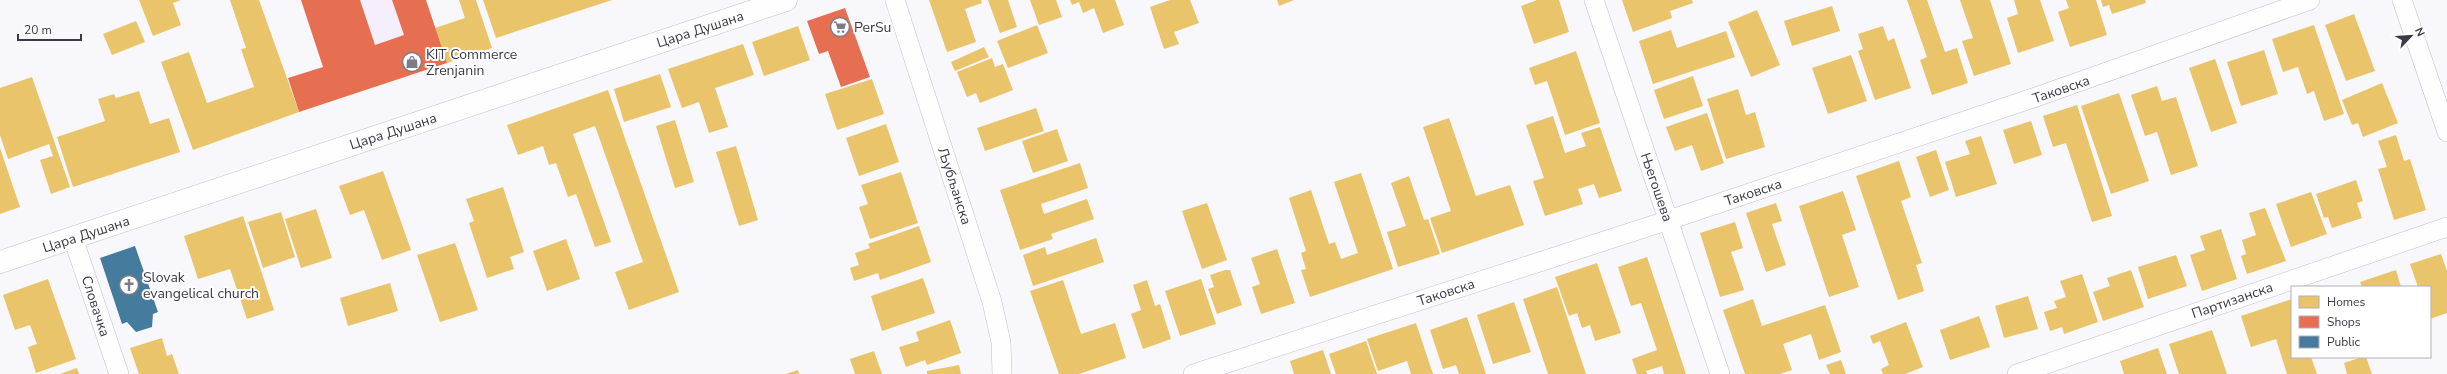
<svg xmlns="http://www.w3.org/2000/svg" width="2447" height="374" font-family="'Nunito Sans',sans-serif">
<rect width="100%" height="100%" fill="#f8f7fc"/>
<path fill="#f5effd" d="M360 0H392L404 35 375 45Z"/>
<g fill="#e9c46a">
<path d="M139 0H181L173 3 181 25 153 36Z"/>
<path d="M230 0H259L299 112 193 150 161 62 189 52 207 103 254 87 241 49 246 48Z"/>
<path d="M459 0H476L492 48 447 63 435 28 465 18Z"/>
<path d="M483 0H612L496 38Z"/>
<path d="M929 0H981L982 3 965 9 976 42 947 52Z"/>
<path d="M988 0H1008L1017 27 1000 33Z"/>
<path d="M1030 0H1056L1062 17 1039 25Z"/>
<path d="M1070 0H1115L1124 25 1103 33 1094 8 1083 13 1079 2 1072 5Z"/>
<path d="M1170 0H1190L1199 23 1174 32 1179 44 1164 49 1150 7Z"/>
<path d="M1277 0H1294L1279 6Z"/>
<path d="M1537 0H1559L1569 32 1534 44 1521 6Z"/>
<path d="M1622 0H1692L1693 3 1670 11 1672 18 1633 32Z"/>
<path d="M1907 0H1927L1945 52 1957 48 1968 83 1932 95 1920 60 1927 57Z"/>
<path d="M1960 0H1990L2011 64 1974 76 1962 41 1973 38Z"/>
<path d="M2014 0H2040L2054 41 2018 53 2007 18 2018 14Z"/>
<path d="M2066 0H2096L2107 35 2070 47 2058 12 2069 8Z"/>
<path d="M2101 0H2145L2146 3 2112 14 2109 5 2103 7Z"/>
<path d="M1832 6 1840 31 1792 46 1784 21Z"/>
<path d="M1757 10 1780 65 1751 77 1728 22Z"/>
<path d="M2354 14 2375 71 2346 81 2325 25Z"/>
<path d="M136 21 145 42 112 55 103 34Z"/>
<path d="M1037 25 1048 53 1008 68 997 41Z"/>
<path d="M2314 25 2344 114 2324 121 2314 91 2307 94 2298 67 2283 72 2272 39Z"/>
<path d="M798 26 810 60 764 76 752 42Z"/>
<path d="M1883 26 1888 41 1894 38 1911 88 1875 100 1858 51 1863 49 1858 34Z"/>
<path d="M1671 30 1677 48 1726 31 1735 57 1653 84 1639 41Z"/>
<path d="M743 44 754 75 715 88 728 127 709 133 699 102 682 108 668 69Z"/>
<path d="M984 47 989 57 955 71 951 62Z"/>
<path d="M2264 50 2278 94 2241 106 2227 62Z"/>
<path d="M1576 51 1600 123 1565 135 1547 81 1535 85 1529 68Z"/>
<path d="M1851 55 1867 101 1828 114 1812 68Z"/>
<path d="M992 58 995 67 1003 64 1013 90 980 103 976 93 967 97 957 72Z"/>
<path d="M2215 59 2237 123 2211 132 2189 68Z"/>
<path d="M660 74 671 107 624 122 614 89Z"/>
<path d="M1693 76 1703 106 1664 119 1654 90Z"/>
<path d="M32 77 70 187 51 194 40 160 53 156 49 144 8 159 0 135V88Z"/>
<path d="M872 79 884 114 837 130 825 94Z"/>
<path d="M2382 83 2398 123 2363 137 2358 123 2352 125 2342 100Z"/>
<path d="M2157 86 2162 101 2176 97 2198 166 2171 175 2157 132 2145 136 2131 95Z"/>
<path d="M1738 89 1746 115 1755 112 1765 147 1726 159 1707 99Z"/>
<path d="M608 90 679 292 629 310 615 272 643 262 595 126 573 134 611 242 595 247 576 194 568 197 556 163 549 165 543 146 518 155 507 125Z"/>
<path d="M139 91 150 124 169 118 180 152 73 187 57 137 105 121 98 99 114 94 116 98Z"/>
<path d="M2119 93 2149 181 2111 194 2081 106Z"/>
<path d="M2077 105 2112 216 2092 222 2066 143 2053 147 2043 116Z"/>
<path d="M1036 108 1044 131 985 151 977 128Z"/>
<path d="M1707 113 1724 163 1701 171 1692 145 1675 151 1666 127Z"/>
<path d="M1553 116 1565 153 1586 146 1581 133 1600 127 1622 191 1599 198 1594 184 1578 189 1583 204 1545 216 1533 181 1544 178 1526 125Z"/>
<path d="M1449 118 1476 196 1510 185 1524 225 1442 253 1430 218 1451 211 1423 127Z"/>
<path d="M675 120 694 182 675 188 656 126Z"/>
<path d="M2031 121 2042 155 2014 164 2003 130Z"/>
<path d="M886 124 899 162 859 176 846 138Z"/>
<path d="M1057 129 1068 161 1033 173 1022 141Z"/>
<path d="M2396 135 2404 161 2410 159 2426 210 2394 220 2378 169 2387 167 2378 141Z"/>
<path d="M1981 136 1997 184 1956 197 1945 162 1970 154 1965 141Z"/>
<path d="M736 146 758 220 739 226 716 152Z"/>
<path d="M0 148 20 207 0 214Z"/>
<path d="M1936 150 1949 190 1930 197 1916 157Z"/>
<path d="M1899 161 1911 197 1901 201 1922 263 1916 265 1924 291 1898 300 1856 176Z"/>
<path d="M1080 163 1088 188 1041 204 1044 214 1087 199 1094 219 1051 234 1053 239 1020 250 1000 190Z"/>
<path d="M383 171 411 250 382 260 364 210 350 215 339 186Z"/>
<path d="M901 172 918 223 870 239 859 207 868 204 861 185Z"/>
<path d="M1361 173 1393 269 1310 297 1301 270 1306 269 1301 253 1306 251 1289 198 1311 190 1329 244 1335 242 1341 259 1358 253 1334 182Z"/>
<path d="M1409 176 1424 220 1428 219 1440 254 1398 267 1387 232 1406 226 1391 183Z"/>
<path d="M2356 180 2363 201 2357 203 2362 218 2332 228 2328 217 2324 218 2316 194Z"/>
<path d="M503 187 524 252 510 257 514 269 487 278 469 223 474 221 466 199Z"/>
<path d="M1843 191 1856 230 1842 235 1859 287 1829 297 1799 206Z"/>
<path d="M2311 192 2327 234 2291 247 2276 204Z"/>
<path d="M1207 203 1227 260 1202 269 1182 211Z"/>
<path d="M1776 203 1782 221 1772 224 1786 265 1766 272 1746 213Z"/>
<path d="M2265 208 2286 261 2247 274 2241 256 2246 254 2242 240 2256 235 2249 213Z"/>
<path d="M316 209 332 258 301 268 285 219Z"/>
<path d="M281 212 295 257 263 268 248 222Z"/>
<path d="M243 216 274 310 247 319 230 269 198 279 184 236Z"/>
<path d="M1735 222 1743 248 1731 252 1744 290 1720 297 1700 233Z"/>
<path d="M919 226 931 262 880 280 878 273 854 281 850 268 859 265 855 253 870 248 868 244Z"/>
<path d="M2221 229 2237 279 2202 291 2190 255 2205 250 2200 236Z"/>
<path d="M1096 238 1104 262 1033 286 1023 255 1045 247 1047 255Z"/>
<path d="M566 239 580 279 547 291 533 251Z"/>
<path d="M455 243 478 310 440 322 417 255Z"/>
<path d="M1277 249 1295 303 1261 314 1252 287 1260 284 1251 258Z"/>
<path d="M2441 254 2447 271V313L2430 319V287H2418L2410 264Z"/>
<path d="M2176 255 2187 286 2148 299 2138 267Z"/>
<path d="M1647 257 1686 374H1664L1662 366 1646 371 1647 374H1637L1632 359 1657 350 1641 303 1631 306 1618 267Z"/>
<path d="M1597 263 1621 333 1595 341 1590 325 1582 328 1577 313 1569 316 1555 277Z"/>
<path d="M1225 270H1230L1242 305 1217 314 1208 289 1214 287 1210 275Z"/>
<path d="M2131 270 2144 307 2103 321 2093 292 2110 286 2107 278Z"/>
<path d="M2396 270 2401 287H2362L2360 282Z"/>
<path d="M2082 274 2098 322 2064 334 2062 327 2050 331 2044 312 2057 308 2054 301 2066 297 2060 281Z"/>
<path d="M923 278 935 313 882 331 871 296Z"/>
<path d="M48 279 76 359 36 373 28 347 37 344 30 325 15 330 3 295Z"/>
<path d="M1201 279 1216 324 1180 336 1165 291Z"/>
<path d="M1063 280 1081 334 1115 323 1126 358 1079 374H1059L1030 291Z"/>
<path d="M1147 280 1155 306 1160 304 1171 339 1143 349 1131 314 1141 310 1133 285Z"/>
<path d="M390 283 398 311 348 326 340 298Z"/>
<path d="M1557 287 1586 374H1548L1523 299Z"/>
<path d="M2028 296 2038 329 2004 338 1995 306Z"/>
<path d="M1753 299 1762 326 1825 305 1841 352 1819 360 1811 334 1783 344 1792 370 1780 374H1745L1723 310Z"/>
<path d="M2292 299V357H2311L2317 374H2287L2276 339 2251 347 2241 316Z"/>
<path d="M1514 302 1531 352 1493 364 1477 315Z"/>
<path d="M1979 316 1990 347 1950 360 1940 330Z"/>
<path d="M1467 317 1486 374H1459L1456 365 1443 369 1430 330Z"/>
<path d="M950 320 961 353 927 365 925 360 906 367 899 347 919 341 916 332Z"/>
<path d="M1906 322 1923 367 1905 374H1883L1881 369 1889 365 1880 341 1873 344 1870 336Z"/>
<path d="M1416 323 1433 374H1411L1407 361 1378 371 1367 339Z"/>
<path d="M2212 330 2227 374H2179L2169 344Z"/>
<path d="M162 338 167 356 172 354 179 374H139L130 348Z"/>
<path d="M1366 341 1377 374H1336L1329 354Z"/>
<path d="M2158 348 2167 374H2124L2120 361Z"/>
<path d="M1323 350 1331 374H1294L1290 361Z"/>
<path d="M874 351 882 374H855L850 359Z"/>
<path d="M2362 357H2366L2372 374H2347L2344 363Z"/>
<path d="M1841 360 1846 374H1830L1826 365Z"/>
<path d="M959 365 961 374H927V371Z"/>
<path d="M77 368 79 374H60Z"/>
<path d="M798 370 799 374H786Z"/>
</g>
<g fill="#e76f51">
<path d="M301 0H360L375 45 404 35 392 0H426L447 63 299 112 288 78 323 67Z"/>
<path d="M845 8 870 77 841 87 828 51 819 54 807 21Z"/>
</g>
<path fill="#457b9d" d="M135 246 158 312 153 314 152 327 136 332 127 322 122 324 100 258Z"/>
<g fill="none" stroke-linecap="round" stroke-linejoin="round">
<defs>
<g id="minor">
<path d="M895 0 992 302 1001 342 1002 374"/>
<path d="M1594 0 1720 374"/>
<path d="M2402 0 2447 132"/>
<path d="M73 238 119 374"/>
<path d="M1193 374 1669 220 2036 97 2310 0"/>
<path d="M2017 374 2447 227"/>
</g>
<path id="tertiary" d="M0 262 786 0"/>
</defs>
<use href="#minor" stroke="#c2c0c8" stroke-width="20"/>
<use href="#tertiary" stroke="#c2c0c8" stroke-width="23"/>
<use href="#minor" stroke="#fefeff" stroke-width="19"/>
<use href="#tertiary" stroke="#fefeff" stroke-width="22"/>
</g>
<defs>
<symbol id="supermarket-ring" viewBox="-11 -11 22 22"><circle r="9.5" fill="#fff" stroke="#7d7c85" stroke-width="1.5"/><path d="M-6-5.5h2.5l.6 2H6L4.5 2H-2.5L-4.4-4H-6ZM-1.5 3.2a1.3 1.3 0 1 0 .1 0ZM3 3.2a1.3 1.3 0 1 0 .1 0Z" fill="#7d7c85"/></symbol>
<symbol id="shop-ring" viewBox="-11 -11 22 22"><circle r="9.5" fill="#fff" stroke="#7d7c85" stroke-width="1.5"/><path d="M-5-2.5h2.3a2.7 3.5 0 0 1 5.4 0H5L5.5 6h-11ZM-1.5-2.5h3a1.5 2.3 0 0 0-3 0Z" fill="#7d7c85"/></symbol>
<symbol id="church-ring" viewBox="-11 -11 22 22"><circle r="9.5" fill="#fff" stroke="#7d7c85" stroke-width="1.5"/><path d="M-1.2-6h2.4v3.5h3.3v2.4h-3.3V6h-2.4V-.1h-3.3v-2.4h3.3Z" fill="#7d7c85"/></symbol>
</defs>
<g fill-rule="evenodd">
<use href="#supermarket-ring" x="829" y="16" width="22" height="22"/>
<use href="#shop-ring" x="401" y="51" width="22" height="22"/>
<use href="#church-ring" x="118" y="274" width="22" height="22"/>
</g>
<g text-anchor="middle" stroke-width="4" stroke-linejoin="round" paint-order="stroke">
<g font-size="14" fill="#3b3945" stroke="#fff" text-anchor="start">
<text x="854" y="32">PerSu</text>
<text x="426" y="59">KIT Commerce<tspan x="426" dy="16">Zrenjanin</tspan></text>
<text x="143" y="282">Slovak<tspan x="143" dy="16">evangelical church</tspan></text>
</g>
<g font-size="14" fill="#3b3945" stroke="#fff">
<text transform="translate(700 29) rotate(-18)" y="5">Цара Душана</text>
<text transform="translate(2061 89) rotate(-19)" y="5">Таковска</text>
<text transform="translate(393 131) rotate(-18)" y="5">Цара Душана</text>
<text transform="translate(955 186) rotate(72)" y="5">Љубљанска</text>
<text transform="translate(1657 187) rotate(71)" y="5">Његошева</text>
<text transform="translate(1753 192) rotate(-18)" y="5">Таковска</text>
<text transform="translate(86 234) rotate(-18)" y="5">Цара Душана</text>
<text transform="translate(1446 292) rotate(-18)" y="5">Таковска</text>
<text transform="translate(2232 300) rotate(-19)" y="5">Партизанска</text>
<text transform="translate(96 306) rotate(72)" y="5">Словачка</text>
</g>
</g>
<rect x="2291" y="286" width="140" height="72" fill="#ffffff" stroke="#b1b0b5"/>
<rect x="2299" y="296" width="20" height="12" fill="#e9c46a" stroke="#b1b0b5"/>
<text x="2327" y="306" font-size="12" fill="#3b3945">Homes</text>
<rect x="2299" y="316" width="20" height="12" fill="#e76f51" stroke="#b1b0b5"/>
<text x="2327" y="326" font-size="12" fill="#3b3945">Shops</text>
<rect x="2299" y="336" width="20" height="12" fill="#457b9d" stroke="#b1b0b5"/>
<text x="2327" y="346" font-size="12" fill="#3b3945">Public</text>
<g transform="translate(2411 36) rotate(65)" stroke="#ffffff" stroke-width="3" paint-order="stroke">
<path d="M0-3L7 15L0 10L-7 15Z" fill="#3b3945"/>
<text y="-6" font-size="11" font-weight="bold" text-anchor="middle" fill="#3b3945">N</text>
</g>
<path d="M18 34v6h63v-6" fill="none" stroke="#3b3945" stroke-width="2"/>
<text x="24" y="34" font-size="12" fill="#3b3945" stroke="#ffffff" stroke-width="3" paint-order="stroke">20 m</text>
</svg>
